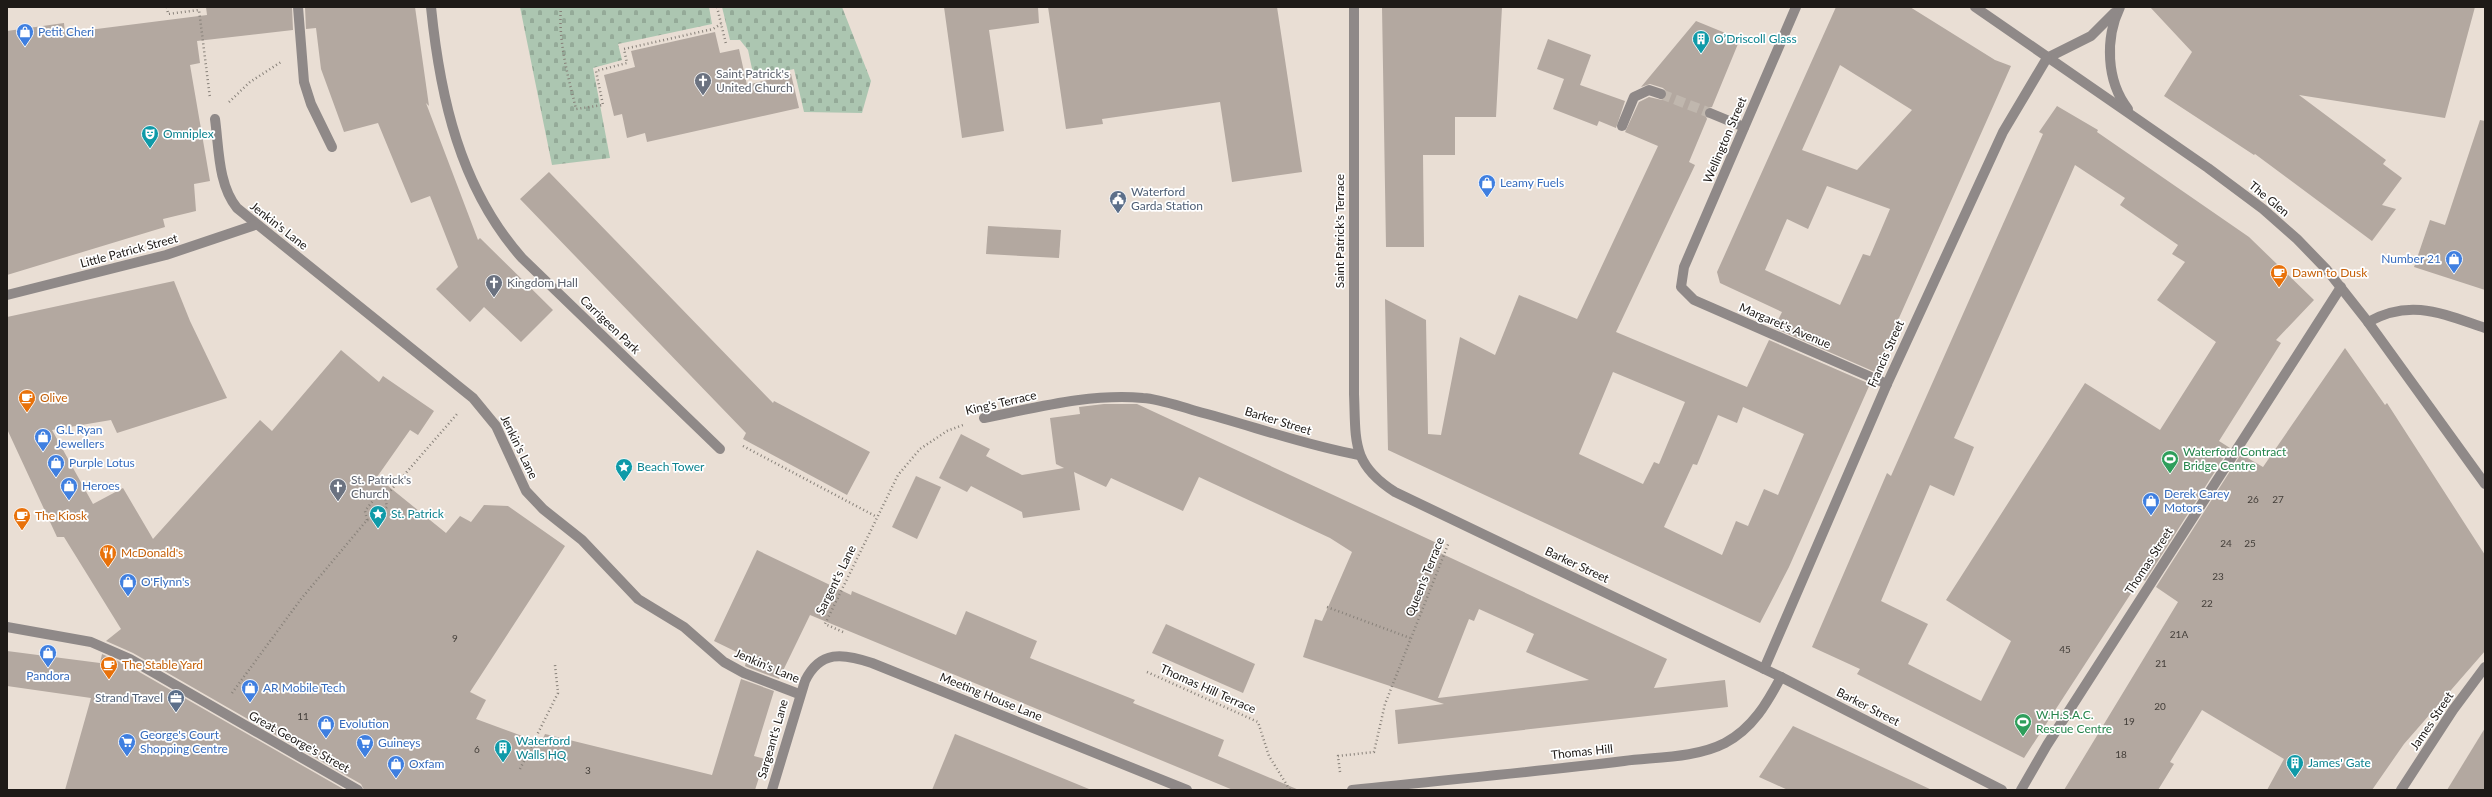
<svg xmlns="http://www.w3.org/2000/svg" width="2492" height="797" font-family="Lato,sans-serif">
<defs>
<pattern id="cemetery-stones" width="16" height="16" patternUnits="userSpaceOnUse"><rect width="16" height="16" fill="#acc6b1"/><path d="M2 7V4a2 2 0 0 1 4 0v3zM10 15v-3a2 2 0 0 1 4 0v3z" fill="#94aa98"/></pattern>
</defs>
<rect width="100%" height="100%" fill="#e9ded4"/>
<g fill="url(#cemetery-stones)">
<path d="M520 7H709L712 24 618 44 622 60 593 68 610 158 552 165Z"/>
<path d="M722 7H842L871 81 862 113 804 112 794 69 754 78 748 50 740 40H730Z"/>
</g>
<g fill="#b3a8a0" fill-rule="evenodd">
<path d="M206 7H292L293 30 197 41 200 63 190 65 210 181 194 184 196 211 163 219 165 227 7 275V31L64 23 65 33 207 15Z"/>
<path d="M305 7H415L429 106 426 103 478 240 480 238 553 310 521 342 484 307 470 322 436 289 458 267 430 196 411 203 378 123 344 132 321 69 316 28 306 29Z"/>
<path d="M944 7H1038L1039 23 989 30 1004 131 962 138Z"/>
<path d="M1048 7H1277L1302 172 1232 182 1220 102 1102 119 1103 124 1066 129Z"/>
<path d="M1382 7H1502L1496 117H1455V155H1423L1424 247H1386Z"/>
<path d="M1836 7H1910L1995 60 2011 66 1875 372 1774 328 1782 312 1720 283 1717 272ZM1840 65 1912 110 1857 170 1802 150ZM1827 186 1890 209 1870 256 1863 254 1840 305 1765 270 1787 219 1808 229Z"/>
<path d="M2150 7H2475L2445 118 2299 95 2386 160 2383 164 2402 178 2382 205 2396 209 2372 241 2255 154 2254 155 2164 96 2192 52Z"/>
<path d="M1696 21 1740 39 1712 107 1706 108 1704 111 1707 119 1689 162 1695 165 1616 332 1747 387 1769 340 1870 384 1789 567 1760 623 1388 450 1385 299 1426 320 1428 434 1441 435 1460 337 1495 355 1519 295 1577 319 1658 146 1625 132 1639 102 1649 97 1662 100 1667 96V92L1663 88 1650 84 1641 87ZM1613 372 1685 402 1659 464 1654 462 1643 484 1579 454ZM1743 407 1804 434 1778 495 1764 489 1748 526 1736 521 1722 555 1664 527 1693 464 1697 465 1718 415 1737 423Z"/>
<path d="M715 32 720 53 739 49 747 85 791 74 799 108 647 142 645 133 627 138 622 114 614 116 604 75 635 67 631 51Z"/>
<path d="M1548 39 1591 55 1580 85 1625 101 1616 128 1599 121 1597 126 1553 109 1564 79 1537 69Z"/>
<path d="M2057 106 2098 130 2097 132 2249 237 2314 300 2276 340 2281 343 2219 441 2230 448 2145 581 2141 578 2024 758 1857 674 1860 669 1812 647 1887 473 1891 476 2043 134 2039 132ZM2075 165 2125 198 2120 205 2178 245 2172 254 2185 262 2157 300 2216 342 2160 430 2085 383 1946 600 2011 641 1981 701 1908 664 1928 624 1881 601 1930 485 1954 496 1974 447 1954 438Z"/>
<path d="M2480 120 2485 121V290L2414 267 2430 220 2445 225Z"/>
<path d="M549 172 773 403 774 401 870 452 847 495 743 439 746 433 520 199Z"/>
<path d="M988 226 1061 230 1059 258 986 254Z"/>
<path d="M174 281 190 321 227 398 117 433 111 420 52 430 93 504 123 488 153 539 260 420 272 431 341 350 379 382 383 376 434 411 418 435 410 430 377 477 446 533 460 516 471 522 484 505 508 506 565 546 470 692 486 700 476 719 541 743 545 734 712 775 741 679 774 691 754 756 765 759 755 790H364L361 784 133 653 106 641 121 629 64 537H57L7 429V317Z"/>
<path d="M2345 348 2385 405 2387 403 2485 555V651L2404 744 2372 790H2267L2284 759 2202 710 2170 762 2174 764 2158 790H2064L2178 602 2156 587 2241 454 2263 467Z"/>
<path d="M1104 404H1137L1439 544 1436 551 1667 659 1654 688 1725 680 1728 707 1398 744 1395 710 1444 704 1303 657 1315 619 1322 621 1352 552 1330 538 1199 477 1183 511 1111 478 1106 487 1074 472 1080 510 1023 518 1022 512 971 486 967 492 939 478 961 434 990 449 986 456 1022 475 1064 468 1056 464 1050 418 1080 414 1079 407ZM1479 609 1534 634 1526 652 1589 680 1438 698 1469 619 1474 621Z"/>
<path d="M916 476 941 487 917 539 892 527Z"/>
<path d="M757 550 851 595 852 591 956 635 966 611 1037 641 1030 658 1135 700 1133 703 1224 740 1218 756 1299 790H1233L810 615 779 679 747 667 745 666 747 657 714 641Z"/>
<path d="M1166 624 1255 664 1243 693 1152 653Z"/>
<path d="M7 651 100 663 102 654 127 665 345 790H65L91 698 7 686Z"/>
<path d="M1793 726 1850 752 1932 790H1788L1759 777Z"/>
<path d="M2485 728V790H2447Z"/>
<path d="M955 734 1089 789V790H932Z"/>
</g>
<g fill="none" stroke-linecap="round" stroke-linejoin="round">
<path stroke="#c0b7ae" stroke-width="10" stroke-dasharray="10 5" stroke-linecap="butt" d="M1661 94 1710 113"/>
<g stroke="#878079" stroke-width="2.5" stroke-dasharray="1 3" stroke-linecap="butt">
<path d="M167 7 168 14 199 10 210 98"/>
<path d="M561 7C558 41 568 76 576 109L603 105 596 71 627 63 624 49 713 29 721 24"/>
<path d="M717 7 726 44"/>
<path d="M229 102 250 82 281 62"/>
<path d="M743 446 877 517"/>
<path d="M367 520 365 511 375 498 385 497"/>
<path d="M1327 607 1410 638"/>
<path d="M843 632 825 624 898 475 920 449 947 431 963 425"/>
<path d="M1147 672 1258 722 1269 756 1290 790"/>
<path d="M232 693 301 599 367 520H375L387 507 385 497 457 414"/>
<path d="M520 769 558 693 555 665"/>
<path d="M1340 772 1338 756 1374 752 1385 704 1449 542"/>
</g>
<g stroke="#8f8988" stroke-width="10">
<path d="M298 7 304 82 311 104 332 147"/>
<path d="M431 7C440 97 460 188 522 258L720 449"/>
<path d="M1354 7V394C1356 441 1351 464 1395 492L1781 677 2002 790"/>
<path d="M1796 7 1684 267 1681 287 1694 300 1887 384"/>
<path d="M1975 7 2208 168 2263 209 2297 239 2327 270 2368 322 2485 484"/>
<path d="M2120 7C2105 38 2106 81 2128 109"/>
<path d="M2047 58 2091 36 2114 13"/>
<path d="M1710 113 1744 127"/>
<path d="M215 119C219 148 218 185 237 208L473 398 496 426 526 491 543 509 582 540 638 599 684 627 724 662 744 673 799 694"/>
<path d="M1622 126 1634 97 1649 90 1661 94"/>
<path d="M7 295 166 255 255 225"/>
<path d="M2368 322C2411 298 2443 314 2485 328"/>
<path d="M984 418C1035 408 1091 393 1143 398 1160 399 1178 406 1196 411 1250 425 1304 445 1359 455"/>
<path d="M7 627 91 642 130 659 358 790"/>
<path d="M1764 669 1887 384 2003 132 2047 58"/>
<path d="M772 790 805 681C820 650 843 653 872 663L1187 790"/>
<path d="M1352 790C1443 780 1534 772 1624 761 1656 757 1696 758 1725 743 1753 728 1767 703 1781 677"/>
<path d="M2021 790 2047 745 2341 287"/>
<path d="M2401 790 2453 710 2485 667"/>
</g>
</g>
<defs>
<symbol id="shop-pin" viewBox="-11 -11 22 30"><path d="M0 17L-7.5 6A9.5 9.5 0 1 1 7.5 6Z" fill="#3f7fe0" stroke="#fff"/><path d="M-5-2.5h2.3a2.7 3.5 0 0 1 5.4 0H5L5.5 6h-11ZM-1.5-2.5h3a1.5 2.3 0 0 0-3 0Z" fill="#fff"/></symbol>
<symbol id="building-pin" viewBox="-11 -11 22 30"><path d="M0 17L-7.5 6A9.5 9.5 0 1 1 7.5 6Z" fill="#0f9aa8" stroke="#fff"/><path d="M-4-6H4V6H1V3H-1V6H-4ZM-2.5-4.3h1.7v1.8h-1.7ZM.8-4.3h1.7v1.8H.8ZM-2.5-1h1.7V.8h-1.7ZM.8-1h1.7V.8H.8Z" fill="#fff"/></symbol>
<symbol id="church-pin" viewBox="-11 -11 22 30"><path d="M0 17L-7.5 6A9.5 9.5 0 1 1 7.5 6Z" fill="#6b7280" stroke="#fff"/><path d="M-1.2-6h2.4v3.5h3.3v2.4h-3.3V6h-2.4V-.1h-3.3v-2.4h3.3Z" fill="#fff"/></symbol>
<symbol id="theatre-pin" viewBox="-11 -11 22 30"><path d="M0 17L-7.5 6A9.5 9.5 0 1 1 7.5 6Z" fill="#0f9aa8" stroke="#fff"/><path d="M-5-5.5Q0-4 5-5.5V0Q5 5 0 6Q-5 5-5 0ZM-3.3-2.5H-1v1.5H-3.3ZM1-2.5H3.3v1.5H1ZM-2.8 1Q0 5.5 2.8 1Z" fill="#fff"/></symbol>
<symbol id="civic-pin" viewBox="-11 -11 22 30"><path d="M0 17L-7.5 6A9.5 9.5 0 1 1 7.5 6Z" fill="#5c6f8a" stroke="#fff"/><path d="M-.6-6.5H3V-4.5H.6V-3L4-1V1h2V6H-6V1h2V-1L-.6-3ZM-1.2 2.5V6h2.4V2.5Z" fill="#fff"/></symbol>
<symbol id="cafe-pin" viewBox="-11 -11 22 30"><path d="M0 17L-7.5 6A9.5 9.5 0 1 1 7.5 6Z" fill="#e8710a" stroke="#fff"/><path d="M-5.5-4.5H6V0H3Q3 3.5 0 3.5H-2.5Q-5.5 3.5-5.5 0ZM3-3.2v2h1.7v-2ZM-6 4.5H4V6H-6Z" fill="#fff"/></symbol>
<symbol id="stadium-pin" viewBox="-11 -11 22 30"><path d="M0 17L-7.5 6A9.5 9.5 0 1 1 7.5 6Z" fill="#2e9e5b" stroke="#fff"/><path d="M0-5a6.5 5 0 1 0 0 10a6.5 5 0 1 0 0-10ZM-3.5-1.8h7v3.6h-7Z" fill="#fff"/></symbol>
<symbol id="sight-pin" viewBox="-11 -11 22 30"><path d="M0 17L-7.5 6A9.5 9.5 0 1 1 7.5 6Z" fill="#0f9aa8" stroke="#fff"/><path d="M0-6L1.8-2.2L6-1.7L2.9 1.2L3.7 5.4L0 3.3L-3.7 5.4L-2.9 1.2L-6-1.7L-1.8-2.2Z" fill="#fff"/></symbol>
<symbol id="restaurant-pin" viewBox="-11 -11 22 30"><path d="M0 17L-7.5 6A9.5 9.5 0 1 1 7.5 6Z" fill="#e8710a" stroke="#fff"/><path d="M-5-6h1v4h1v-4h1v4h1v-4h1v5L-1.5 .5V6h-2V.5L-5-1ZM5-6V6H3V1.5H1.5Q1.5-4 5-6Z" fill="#fff"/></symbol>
<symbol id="office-pin" viewBox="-11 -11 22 30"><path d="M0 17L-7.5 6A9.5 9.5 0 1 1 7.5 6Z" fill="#5c6f8a" stroke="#fff"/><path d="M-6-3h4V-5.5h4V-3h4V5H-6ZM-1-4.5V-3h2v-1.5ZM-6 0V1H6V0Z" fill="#fff"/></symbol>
<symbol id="supermarket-pin" viewBox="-11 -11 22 30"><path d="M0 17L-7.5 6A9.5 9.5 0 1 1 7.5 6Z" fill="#3f7fe0" stroke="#fff"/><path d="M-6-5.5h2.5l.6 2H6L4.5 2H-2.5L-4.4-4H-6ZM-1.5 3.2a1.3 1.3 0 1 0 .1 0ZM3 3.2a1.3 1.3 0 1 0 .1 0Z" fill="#fff"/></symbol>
</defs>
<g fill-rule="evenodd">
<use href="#shop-pin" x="15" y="22" width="20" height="27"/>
<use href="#building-pin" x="1691" y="29" width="20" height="27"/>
<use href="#church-pin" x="693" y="71" width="20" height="27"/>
<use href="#theatre-pin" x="140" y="124" width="20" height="27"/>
<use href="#shop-pin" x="1477" y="173" width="20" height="27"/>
<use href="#civic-pin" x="1108" y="189" width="20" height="27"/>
<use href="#shop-pin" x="2444" y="249" width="20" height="27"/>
<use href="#cafe-pin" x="2269" y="263" width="20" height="27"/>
<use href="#church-pin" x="484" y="273" width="20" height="27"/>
<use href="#cafe-pin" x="17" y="388" width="20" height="27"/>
<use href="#shop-pin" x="33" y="427" width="20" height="27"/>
<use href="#stadium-pin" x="2160" y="449" width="20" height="27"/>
<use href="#shop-pin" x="46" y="453" width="20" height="27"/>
<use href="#sight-pin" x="614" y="457" width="20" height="27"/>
<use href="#shop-pin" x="59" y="476" width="20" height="27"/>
<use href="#church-pin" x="328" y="477" width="20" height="27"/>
<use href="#shop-pin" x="2141" y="491" width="20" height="27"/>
<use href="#sight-pin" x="368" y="504" width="20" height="27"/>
<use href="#cafe-pin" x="12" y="506" width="20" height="27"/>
<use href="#restaurant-pin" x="98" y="543" width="20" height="27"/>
<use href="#shop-pin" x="118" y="572" width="20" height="27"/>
<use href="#shop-pin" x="38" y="643" width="20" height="27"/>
<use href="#cafe-pin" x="99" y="655" width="20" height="27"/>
<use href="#shop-pin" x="240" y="678" width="20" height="27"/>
<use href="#office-pin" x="166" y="688" width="20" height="27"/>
<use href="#stadium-pin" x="2013" y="712" width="20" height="27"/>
<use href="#shop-pin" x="316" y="714" width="20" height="27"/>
<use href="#supermarket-pin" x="117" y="732" width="20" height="27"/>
<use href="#supermarket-pin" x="355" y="733" width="20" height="27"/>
<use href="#building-pin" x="493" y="738" width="20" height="27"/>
<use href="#building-pin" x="2285" y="753" width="20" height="27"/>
<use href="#shop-pin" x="386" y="754" width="20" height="27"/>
</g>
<g text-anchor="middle" stroke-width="3.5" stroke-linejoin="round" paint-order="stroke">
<g font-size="10" fill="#433e39">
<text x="2253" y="503">26</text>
<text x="2278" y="503">27</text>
<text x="2226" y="547">24</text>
<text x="2250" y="547">25</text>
<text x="2218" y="580">23</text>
<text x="2207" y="607">22</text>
<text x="2179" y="638">21A</text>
<text x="455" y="642">9</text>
<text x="2065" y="653">45</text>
<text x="2161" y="667">21</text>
<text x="2160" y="710">20</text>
<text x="303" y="720">11</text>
<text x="2129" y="725">19</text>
<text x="477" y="753">6</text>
<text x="2121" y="758">18</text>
<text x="588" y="774">3</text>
</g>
<g font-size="12" fill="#366cbe" stroke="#fff" text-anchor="start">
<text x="38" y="36">Petit Cheri</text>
<text x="1500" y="187">Leamy Fuels</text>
<text x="2441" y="263" text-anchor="end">Number 21</text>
<text x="56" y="434">G.L Ryan<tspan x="56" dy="14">Jewellers</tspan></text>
<text x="69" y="467">Purple Lotus</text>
<text x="82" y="490">Heroes</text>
<text x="2164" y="498">Derek Carey<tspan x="2164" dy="14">Motors</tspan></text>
<text x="141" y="586">O'Flynn's</text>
<text x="48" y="680" text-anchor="middle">Pandora</text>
<text x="263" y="692">AR Mobile Tech</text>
<text x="339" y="728">Evolution</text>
<text x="140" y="739">George's Court<tspan x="140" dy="14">Shopping Centre</tspan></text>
<text x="378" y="747">Guineys</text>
<text x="409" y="768">Oxfam</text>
</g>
<g font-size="12" fill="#0d838f" stroke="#fff" text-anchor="start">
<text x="1714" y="43">O’Driscoll Glass</text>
<text x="163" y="138">Omniplex</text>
<text x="637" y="471">Beach Tower</text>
<text x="391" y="518">St. Patrick</text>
<text x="516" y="745">Waterford<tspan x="516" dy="14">Walls HQ</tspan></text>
<text x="2308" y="767">James' Gate</text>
</g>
<g font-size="12" fill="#5b616d" stroke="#fff" text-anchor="start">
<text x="716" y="78">Saint Patrick's<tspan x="716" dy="14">United Church</tspan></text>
<text x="507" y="287">Kingdom Hall</text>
<text x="351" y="484">St. Patrick's<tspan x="351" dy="14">Church</tspan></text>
</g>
<g font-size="12" fill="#1e1a17" stroke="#fff">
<text transform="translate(1725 140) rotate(-67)" y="4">Wellington Street</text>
<text transform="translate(2269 199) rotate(39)" y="4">The Glen</text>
<text transform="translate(279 226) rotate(38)" y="4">Jenkin's Lane</text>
<text transform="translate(1340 231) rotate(-90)" y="4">Saint Patrick's Terrace</text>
<text transform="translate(129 251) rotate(-15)" y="4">Little Patrick Street</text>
<text transform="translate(610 325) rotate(44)" y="4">Carrigeen Park</text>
<text transform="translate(1785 326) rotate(23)" y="4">Margaret's Avenue</text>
<text transform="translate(1886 354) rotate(-66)" y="4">Francis Street</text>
<text transform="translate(1001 403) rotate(-13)" y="4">King's Terrace</text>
<text transform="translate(1278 421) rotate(17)" y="4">Barker Street</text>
<text transform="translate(519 447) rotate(64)" y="4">Jenkin's Lane</text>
<text transform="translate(2149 561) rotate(-57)" y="4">Thomas Street</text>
<text transform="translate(1577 565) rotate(25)" y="4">Barker Street</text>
<text transform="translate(1425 577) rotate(-68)" y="4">Queen's Terrace</text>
<text transform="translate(836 580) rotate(-64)" y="4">Sargent's Lane</text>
<text transform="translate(767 666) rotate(23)" y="4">Jenkin's Lane</text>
<text transform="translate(1208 689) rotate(24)" y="4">Thomas Hill Terrace</text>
<text transform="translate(991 697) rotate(22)" y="4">Meeting House Lane</text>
<text transform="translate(1868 707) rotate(27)" y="4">Barker Street</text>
<text transform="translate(2432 721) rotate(-56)" y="4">James Street</text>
<text transform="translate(773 739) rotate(-74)" y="4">Sargeant's Lane</text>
<text transform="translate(299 742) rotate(29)" y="4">Great George's Street</text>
<text transform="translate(1582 752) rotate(-6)" y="4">Thomas Hill</text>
</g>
<g font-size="12" fill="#4e5e75" stroke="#fff" text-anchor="start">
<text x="1131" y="196">Waterford<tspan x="1131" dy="14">Garda Station</tspan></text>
<text x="163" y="702" text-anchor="end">Strand Travel</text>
</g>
<g font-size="12" fill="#c56008" stroke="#fff" text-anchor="start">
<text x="2292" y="277">Dawn to Dusk</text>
<text x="40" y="402">Olive</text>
<text x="35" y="520">The Kiosk</text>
<text x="121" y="557">McDonald's</text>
<text x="122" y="669">The Stable Yard</text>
</g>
<g font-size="12" fill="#27864d" stroke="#fff" text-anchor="start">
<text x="2183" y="456">Waterford Contract<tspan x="2183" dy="14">Bridge Centre</tspan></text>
<text x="2036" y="719">W.H.S.A.C.<tspan x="2036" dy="14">Rescue Centre</tspan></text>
</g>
</g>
<rect width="2492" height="797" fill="none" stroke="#1e1a17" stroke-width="16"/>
</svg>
